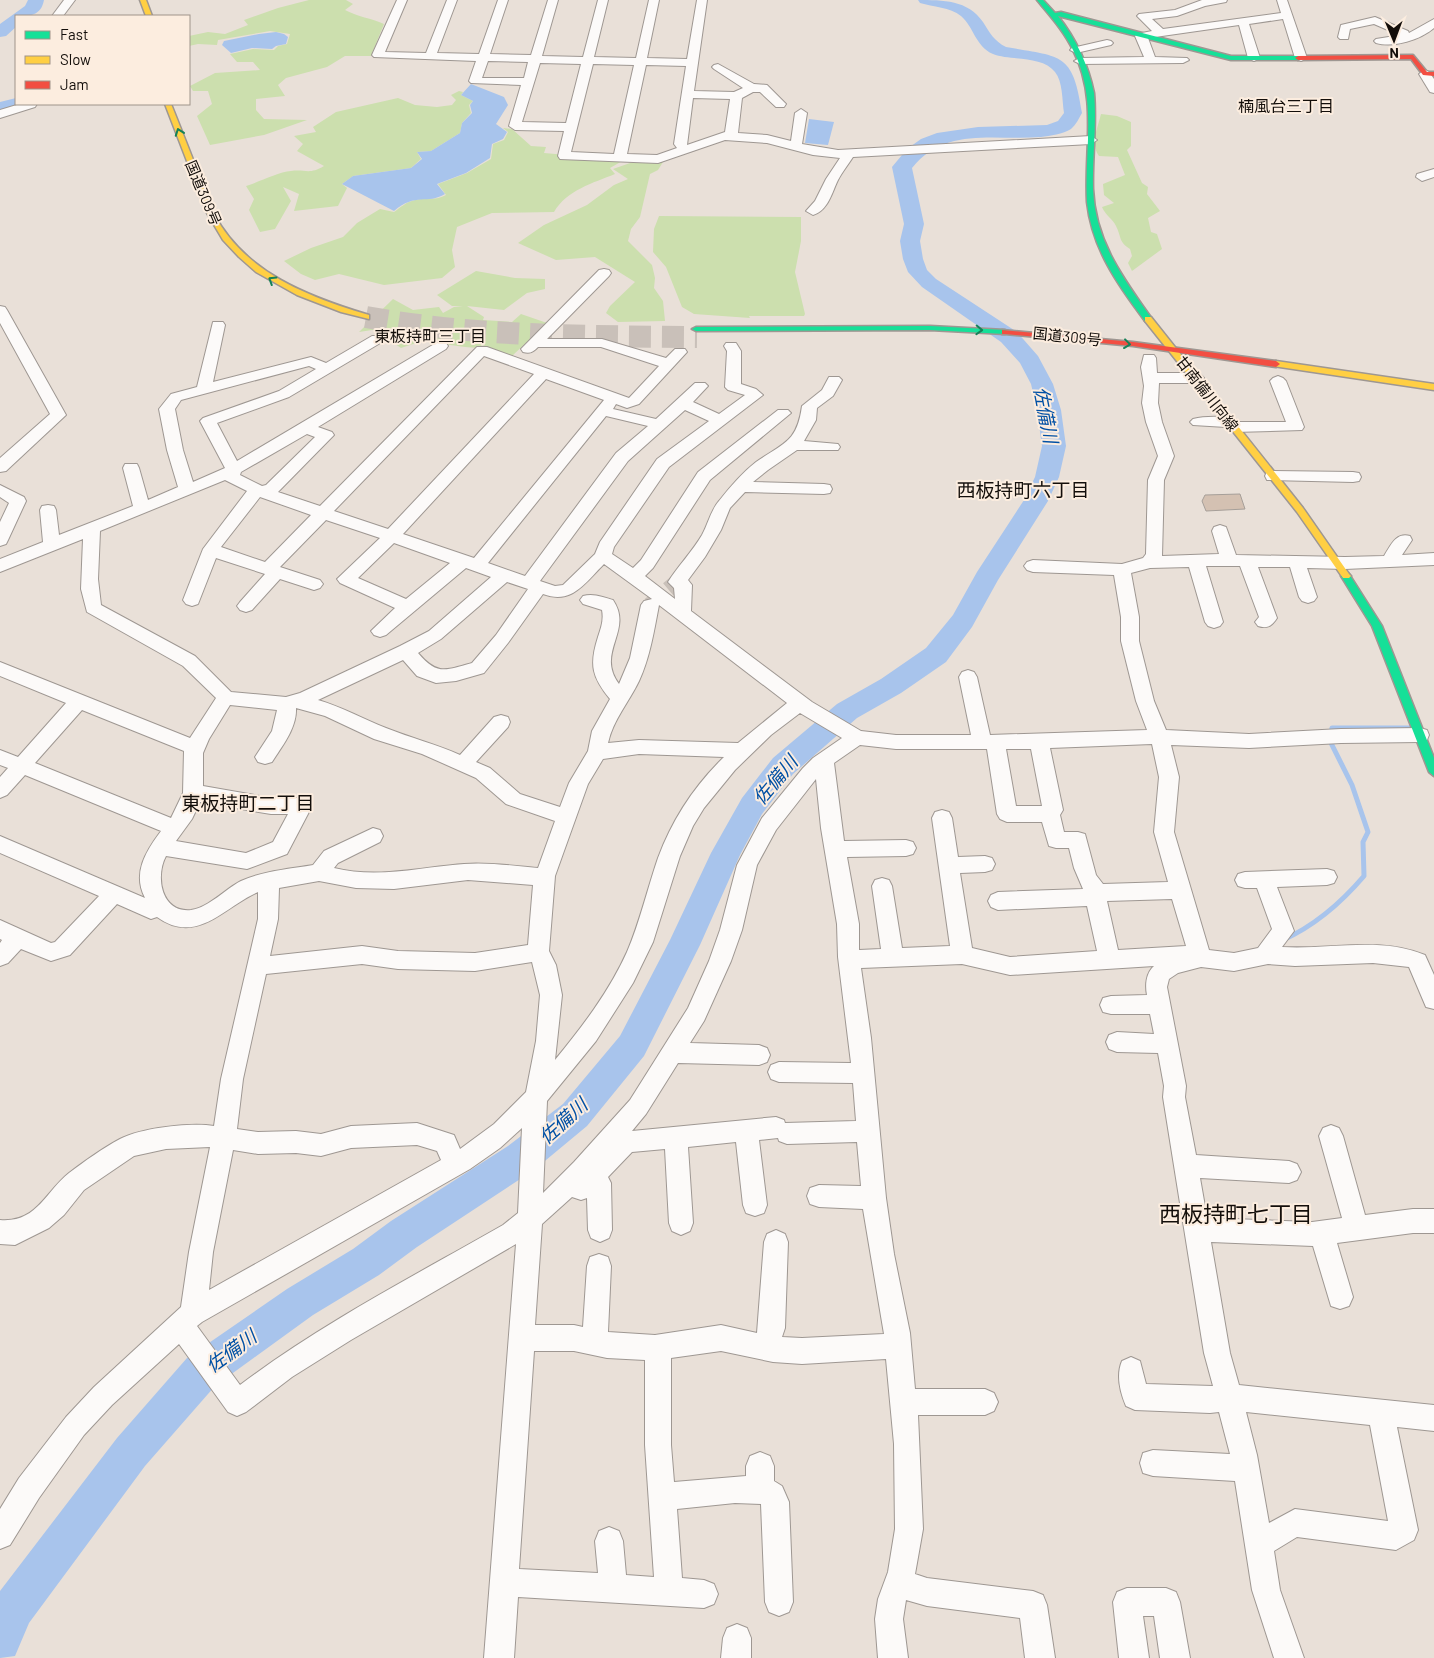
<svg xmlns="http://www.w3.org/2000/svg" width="1434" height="1658" font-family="Barlow,'Noto Sans JP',sans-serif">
<rect width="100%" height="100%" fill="#e9e0d8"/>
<g fill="#ccdfae">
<path d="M309 0H346L353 4 345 10C358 17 371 18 384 24L371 56H345L327 67 286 78 278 85 285 96 256 99V110L264 119 307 120 264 135 210 145 197 116 212 104 208 91H193L190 86 215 73 260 70 253 62H237L230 54 253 49 274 50 278 46 287 44 290 34 270 31 218 40 217 45 198 44 189 46V36L208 32 225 34 248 25 244 20 278 8Z"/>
<path d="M459 91 463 92 461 95 473 101 469 105 471 113 462 123 460 133 431 151 417 152 421 159 411 168 353 176 342 184 347 188 338 206 294 211 299 194 283 187 291 201 275 229 260 232 249 210 254 199 246 186C259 182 278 172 291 171 306 169 309 175 324 166L297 151 303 144 294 136 316 132 313 127 336 112 398 98 415 105 437 107 452 105 456 100 451 95Z"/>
<path d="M1101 114 1117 116 1131 122V146L1127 150 1142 183 1148 187 1147 194 1160 211 1148 218 1151 232 1157 234 1162 249 1132 271 1128 263 1132 256 1130 249C1118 241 1122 238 1116 226 1113 219 1105 215 1102 207L1114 203 1104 195 1103 184 1125 175 1118 157 1099 156C1090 144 1098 127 1101 114Z"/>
<path d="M503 128 512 129 531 146 546 147 544 153 624 160 610 168 615 174C593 183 567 190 554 212L492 213 457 227 452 250 455 267 442 278 384 285 339 274 315 280 301 274 284 261 311 248 343 237 357 223 380 209 394 212C401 207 406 202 415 200 426 197 436 201 446 195L438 184 467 173 491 159 493 144 504 140 508 132Z"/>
<path d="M633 162H663L658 170 650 174 640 217 631 229 628 241 652 265 655 278 654 288 663 301 665 321 618 322 606 313 610 306 635 282 595 257 556 260 518 243 544 225 587 205 614 185 628 179 613 169Z"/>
<path d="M659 216 801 217V241L795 272 805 314 804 316H749L750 318 694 314 682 307 666 267 653 252 654 229Z"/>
<path d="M476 271 515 278 545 279V289L527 293 504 310 467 306 484 317 483 320 512 322 521 314 547 323 512 356 482 345 478 348 465 347 422 341 401 348 385 337V332L372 330 359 332 393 299 413 310 439 307 443 313 454 307 463 306H452L437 295Z"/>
</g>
<g fill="#a8c4ec">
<path d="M276 32 284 34 288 37 286 44 276 46 272 49 252 48 231 53 222 45 224 41 259 34Z"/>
<path d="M471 84 504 97 508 105 496 124 507 132 503 139 492 144 490 158 466 173 437 184 445 194C427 205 416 192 394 211L342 184 353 176 411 168 422 159 417 152 431 151 460 133 462 123 472 113 470 105 473 101 461 95Z"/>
<path d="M809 119 834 122 828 145 805 143Z"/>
</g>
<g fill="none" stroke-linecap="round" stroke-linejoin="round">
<path stroke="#a8c4ec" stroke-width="5" d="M1283 940C1316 925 1341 903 1364 876L1363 842 1368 832 1352 785 1330 741 1332 728H1411"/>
<g fill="#a8c4ec" fill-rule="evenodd">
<path d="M28 0H44C41 16 30 16 16 16V27L6 36 0 37V24L25 6Z"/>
<path d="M918 0C943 0 968 0 983 22 990 33 994 41 1006 47 1062 57 1073 52 1082 113 1079 118 1076 125 1071 129 1063 134 1050 136 1041 137 994 141 946 126 912 168L924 224 920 241 923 259 927 270 936 279 1017 332 1038 356 1053 384 1061 410 1066 446 1059 477 1048 501 998 580 972 627 946 662 901 693 857 718 793 774 762 814 740 855 700 945 644 1056 587 1126 534 1170 417 1247 379 1275 313 1315 215 1386 145 1466 29 1623 15 1656 0 1658V1591L117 1438 187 1358 287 1289 353 1249 391 1221 508 1146 563 1104 620 1036 670 940 711 853 742 798 773 758 837 704 881 679 926 648 953 615 977 572 1024 500 1035 477 1042 446 1037 410 1031 384 1020 363 1001 342 922 287 908 272 903 259 900 241 904 224 892 167 907 149 921 139 937 133 978 127 1047 125 1058 121 1064 113C1062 100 1063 82 1055 72 1042 55 1010 61 993 54 975 46 974 27 961 16 950 7 933 7 920 3Z"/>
<path d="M16 98V104H24L22 107 0 113V102Z"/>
</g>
</g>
<path fill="#d4c1b2" stroke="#a69f99" d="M1240 494 1245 509 1206 511 1202 501 1205 495Z"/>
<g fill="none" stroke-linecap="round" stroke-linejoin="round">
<path stroke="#c9c0b9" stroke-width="16" stroke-dasharray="16 8" stroke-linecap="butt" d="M650 605 677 582"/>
<path stroke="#c9c0b9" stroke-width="22" stroke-dasharray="22 11" stroke-linecap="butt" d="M366 317C476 337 586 336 697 337"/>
<defs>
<g id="street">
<path d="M64 0H75L63 16H52Z"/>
<path d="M397 0H407L385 52 426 53 447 0H457L437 53 479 54 498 0H508L490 54 531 55 548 0H558L542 56 583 57 598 0H608L594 57 636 58 649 0H659L647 58 687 59 697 0H707L694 91 734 92 743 88 714 69 712 67 714 65 718 64 754 84 767 85 786 104 784 107H776L760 92H753L742 98 738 133 767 135 791 141 795 113 801 109 807 113 802 144 838 150 1091 136 1097 140 1091 144 853 157C848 165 842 172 838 180 832 192 828 211 813 215L806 211 815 201 826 179 840 158 813 155 767 143 725 140 658 163 560 159 558 156 564 131 515 130 509 126 521 85 471 83 469 81 476 61 374 57 372 55ZM488 61 528 62 524 78H482ZM540 63 581 64 566 123 522 122ZM593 64 634 65 614 154 571 152ZM646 65 686 66 674 144 677 148 657 155 627 154ZM693 98 730 99 725 132 687 145Z"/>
<path d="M1202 0H1227L1226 2 1205 6 1177 16 1152 19 1163 29 1281 13 1277 0H1287L1307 58 1301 61 1295 58 1283 19 1249 24 1260 58 1254 61 1248 58 1239 25 1148 38 1155 57 1187 58 1189 60 1183 63 1080 64 1074 61 1080 58 1144 57 1135 36 1137 34 1152 31 1137 16 1139 14 1175 10Z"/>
<path d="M1375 17 1408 31 1409 33 1434 19V28C1420 40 1394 48 1376 43L1374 41 1376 39 1395 36 1397 34 1374 24 1350 29 1348 39H1340L1338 37 1341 25Z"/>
<path d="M1107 40 1111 41 1113 43 1111 45 1076 53 1070 50 1072 48Z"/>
<path d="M1425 70 1429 72 1434 79V93L1430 92 1419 74Z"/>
<path d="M20 104H37L35 107 0 118V110Z"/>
<path d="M1434 169V177L1422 181 1416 177 1417 174Z"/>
<path d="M604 269 609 270 611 273 609 276 547 339H602L666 358 675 349H685L687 352 639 404 627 408 616 404 613 409 656 419 695 383H705L708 386 693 402 719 414 745 395 728 390 725 387 727 351 724 346 726 343H736L741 351V384L756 389 763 395 669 467 614 547 612 554 633 568 641 560 698 472 778 410H788L791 413 710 480 653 568 645 576 675 599 674 588 668 582C678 566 692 552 702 535 708 524 711 510 719 501 730 487 742 473 756 462 783 443 797 443 802 406L822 390 829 377H839L842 380 833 396 817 408 816 420 804 441 838 444 840 447 838 450H797L768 470 753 482 824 484 830 485 832 489 830 493 824 494 745 492 730 508 721 530 705 557 688 580 692 585 691 611 812 702 861 731 896 735H971L959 677 962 672 968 670 974 672 977 677 990 735 1147 730 1136 701 1121 641V617L1114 575 1033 572 1027 570 1024 566 1027 562 1033 560 1122 564 1143 558 1146 554 1148 480 1158 456 1146 422 1142 403 1144 386 1141 367 1144 355H1154L1156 358 1157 373H1196L1201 375 1204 378 1201 381 1196 383H1159L1158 403 1162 422 1174 456 1164 480 1162 556 1219 554 1212 531 1214 527 1220 525 1226 527 1236 555 1345 557 1384 556C1391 545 1396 532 1410 536L1412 540 1402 555 1434 553V565L1345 569 1307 568 1317 597 1314 601 1308 603 1302 601 1299 597 1290 567H1258L1277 618C1272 626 1267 629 1258 626L1255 622 1259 617 1240 566H1206L1223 622 1220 626 1214 628 1208 626 1205 622 1189 567 1150 568 1131 573 1139 617V641L1154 701 1166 730 1249 734 1341 729 1420 728 1427 730 1429 735 1427 740 1420 742 1341 743 1249 748 1171 745 1179 777 1174 832 1209 950 1234 953 1258 948 1272 929 1257 888H1245L1238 886 1235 880 1238 874 1245 872 1327 869 1334 871 1337 877 1334 883 1327 885 1277 887 1294 931 1282 947C1329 950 1380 936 1425 955L1434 975V1009L1426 1007 1409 967 1373 963 1295 966 1268 964 1234 971 1201 967 1178 973 1169 979 1167 987 1186 1086 1185 1097 1196 1155 1289 1161 1297 1164 1301 1172 1297 1180 1289 1183 1200 1178 1207 1218 1312 1222 1342 1218 1319 1136 1323 1128 1331 1125 1339 1128 1343 1136 1365 1215 1413 1209H1434V1233H1413L1337 1243 1353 1297 1349 1306 1340 1309 1331 1306 1313 1246 1211 1242 1230 1353 1239 1385 1434 1405V1431L1397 1427 1418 1530 1414 1540 1396 1550 1297 1537 1274 1551 1280 1590 1304 1658H1274L1252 1590 1235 1481 1153 1476 1143 1473 1140 1463 1143 1453 1153 1450 1230 1454 1219 1412 1210 1413 1135 1410 1126 1406C1120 1392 1116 1375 1122 1361L1131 1357 1140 1361 1146 1384 1213 1386 1204 1353 1163 1097 1164 1086 1158 1053 1117 1052 1109 1049 1106 1042 1109 1035 1117 1032 1154 1034 1150 1014H1111L1103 1012 1100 1005 1103 998 1111 996 1147 995C1145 985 1146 973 1154 966L1010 975 962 964 861 968 871 1038 886 1198 894 1254 910 1333 915 1389H985L994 1393 998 1402 994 1411 985 1415H918L923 1529 915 1574 927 1578 1033 1591 1043 1595 1047 1605 1055 1658H1025L1020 1618 927 1606 906 1600 903 1619 908 1658H878L875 1619 878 1599 888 1572 895 1529 894 1444 886 1359 802 1364 773 1362 721 1351 671 1358V1445L674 1482 746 1476V1466L750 1456 760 1452 770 1456 774 1466V1481L782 1486 789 1502 793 1602 789 1612 779 1616 769 1612 765 1602 761 1504 735 1503 677 1509 682 1578 704 1580 714 1584 718 1594 714 1604 704 1608 518 1597 514 1658H484L516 1244 351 1340 292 1377 246 1412 237 1416 228 1412 179 1344 112 1405 84 1435 39 1498 10 1545 0 1549V1509L19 1478 66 1417 94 1387 181 1307 189 1252 210 1147 166 1149 134 1156 84 1190 64 1215 49 1228 15 1245 0 1244V1220C37 1223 45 1192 69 1173 85 1161 103 1148 120 1139 140 1128 192 1122 214 1126L221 1079 258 919V892C225 906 197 946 157 917L151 919 117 904 70 955 51 961 21 949 8 963 0 966V943L2 940 0 939V920L51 943 55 942 99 896 0 853V836L145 898C132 873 146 851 161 831L25 775 7 795 0 798V777L8 768 0 765V750L18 757 66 703 0 676V662L190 738 216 698 183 666 87 612 81 589 83 539 0 572V559L43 542 40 510 42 506 48 505 54 506 56 510 59 535 133 506 123 468 125 464H137L139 468 148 500 178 487 167 450 159 409 171 394 197 387 213 322H223L225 325 213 382 311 357 326 363 372 336H382L384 339 382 342 289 397 217 423 237 461 436 343H446L448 346 446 349 318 427 332 432 334 435 278 492 320 506 477 347H487L629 398 659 366 601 347H538C533 352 530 354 523 352L521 349 599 270ZM484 356 534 374 388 529 334 511ZM309 366 316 369 279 391 203 418 200 421 225 468 193 482 183 450 175 409 181 400ZM546 379 604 400 474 558 403 534ZM685 410 709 421 657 459 600 542 595 554 563 585 555 586 540 581 628 461ZM606 416 648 426 616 453 525 576 488 563ZM307 434 315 437 266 485 262 486 240 475 241 472ZM225 480 247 491 203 549 183 600 186 604 192 606 198 604 216 558 265 574 240 602 237 606 240 610 246 612 252 610 280 579 314 590 320 588 323 584 320 580 280 567 326 520 380 538 337 579 340 583 395 608 371 631 374 635 380 637 386 635 466 568 491 577 429 631 400 646 300 693 286 697 231 692 195 656 101 605 98 579 100 531ZM260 497 311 515 265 562 221 547ZM394 543 450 563 406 599 358 578ZM604 564 652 599 644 601 641 605 630 658 619 684C595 652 634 631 613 600 603 597 593 593 583 596L580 600 583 604 602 610C604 620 601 628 598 637 589 665 592 677 610 699L592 731 588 751 569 783 560 807 520 794 490 768 476 762 508 727 510 722 508 717 501 715 494 717 460 755C436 744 411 738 386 728 363 719 342 707 318 700L403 660 417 676 436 683 456 681 484 673 508 643 543 594C572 605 585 583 604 564ZM507 582 528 589 496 635 472 663C444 671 437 675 418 653L441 639ZM659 605 787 703 738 743 639 740 608 743C613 720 629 702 639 681 650 657 654 631 659 605ZM230 705 277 710 272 731 255 757 258 762 265 764 272 762C282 746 297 728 296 708L325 716 374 739 422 754 476 778 506 804 555 821 538 868C513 866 489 862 464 864 421 867 378 879 334 868L338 863 380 842 383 836 380 830 373 828 324 851 313 865C290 869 263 871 241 881 225 889 210 907 191 910 161 913 155 876 166 856L247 869 287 854 310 810 304 801 297 798H271L203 786V753L209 739ZM82 710 184 751 183 793 171 818 35 763ZM800 713 842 738 813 758 803 768 762 818 737 865 720 930 709 961 688 1008 630 1100 574 1162 543 1193 547 1101 596 1041 633 983 653 942 680 856 693 826 704 808 735 770 771 735ZM1152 744 1159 777 1154 832 1168 882 1103 884 1096 875 1085 834 1078 832H1064L1060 815 1063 810 1050 748ZM860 745 896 749H987L997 814 1000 819 1007 822H1042L1049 846 1056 848H1069L1074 868 1083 889 998 892 991 895 988 901 991 907 998 910 1087 906 1097 951 1010 957 972 948 960 873 985 872 992 870 995 864 992 858 985 856 958 857 952 818 949 812 942 810 935 812 932 818 950 946 902 948 892 886 889 880 882 878 875 880 872 886 881 949 859 950V924L847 857 906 856 913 854 916 848 913 842 906 840 844 841 834 763ZM1006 749H1031L1042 806H1016ZM639 754 724 757C695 785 672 820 658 858 647 890 640 922 627 952 609 992 582 1027 555 1060L562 995 556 965 549 951 555 876 588 784 603 759ZM816 779 821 828 837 924 838 957 851 1063 779 1062 771 1065 768 1072 771 1079 779 1082 853 1083 856 1121 785 1123 784 1120 776 1117 632 1131 646 1114 678 1063 759 1065 767 1062 770 1055 767 1048 759 1045 690 1043 704 1021 731 961 742 930 757 865 776 830ZM200 802 271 814H288L273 842 246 853 176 841 192 819ZM468 880 533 885 528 945 475 953 398 951 362 946 270 956 278 919 279 888 319 881 356 888 394 889ZM1172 899 1186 946 1118 950 1107 901ZM532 962 540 995 536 1041 526 1092 494 1124 460 1149 454 1135 417 1123 351 1126 321 1134 296 1131 258 1132 237 1129 243 1079 266 974 362 964 398 969 475 971ZM522 1128 518 1213 503 1225C414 1276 322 1323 240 1385L197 1326 202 1322 470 1169 500 1148ZM778 1138 779 1141 787 1144 857 1142 861 1186 819 1185 810 1188 807 1196 810 1204 819 1207 863 1209 884 1334 802 1338 782 1337 785 1328 788 1242 785 1234 776 1230 767 1234 764 1242 757 1333 721 1325 655 1335 608 1332 611 1266 608 1257 599 1254 590 1257 587 1266 583 1327 574 1325H535L542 1224 572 1197 581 1200 587 1198 588 1230 591 1238 600 1242 609 1238 612 1230 611 1183 608 1177 632 1152 665 1149 669 1223 672 1231 681 1235 690 1231 693 1223 688 1147 736 1142 743 1205 746 1213 755 1216 764 1213 767 1205 759 1140ZM417 1145 437 1151 441 1160 209 1290 213 1252 233 1150 258 1154 296 1153 321 1156 351 1148ZM534 1351H574L607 1358 645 1360V1445L654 1577 626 1575 623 1541 619 1531 609 1527 599 1531 595 1541 598 1573 519 1569ZM1246 1412 1370 1425 1388 1521 1295 1509 1269 1523 1257 1455Z"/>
<path d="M0 306 5 307 7 310 66 415 6 471 0 472V458L50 414 0 323Z"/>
<path d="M1278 376 1283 378 1286 381 1304 427 1302 430 1234 432 1228 430 1226 427 1193 425 1190 422 1193 419C1205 416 1223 416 1235 419L1238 422H1286L1270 381 1273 378Z"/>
<path d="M1273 471 1353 472 1359 473 1361 477 1359 481 1353 482 1267 480 1265 476 1267 472Z"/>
<path d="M0 485 24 497 26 501 8 540 6 544 0 546V522L9 503 0 497Z"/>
<path d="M1127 1588H1166L1176 1592 1180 1602 1190 1658H1160L1154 1616H1143L1149 1658H1119L1113 1602 1117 1592Z"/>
<path d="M737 1624 747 1628 751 1638V1658H721L723 1638 727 1628Z"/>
</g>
<g id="fast">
<path d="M1037 0H1043L1055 13 1061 12 1231 56H1298L1301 58 1298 60H1231L1058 16C1076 39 1088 64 1094 93 1097 125 1092 157 1093 189 1095 241 1123 278 1152 319L1151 321H1145C1117 284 1092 248 1087 202 1084 150 1098 98 1073 50 1064 31 1050 16 1037 0Z"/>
<path d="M930 326 1005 330 1009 332 1005 334 930 330 696 331 692 329 696 327Z"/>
<path d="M1346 573 1349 574 1382 626 1434 758V776L1429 772 1372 626 1341 576Z"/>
</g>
<g id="slow">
<path d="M140 0H146L152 16H146Z"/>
<path d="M165 104H171C181 129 191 154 200 178 205 190 209 203 214 214 245 273 309 297 369 315V319L341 312 297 295 256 272 239 257 223 240 207 213Z"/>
<path d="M1145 317H1151L1303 508 1349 574 1351 576 1349 578H1343L1297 512 1145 321Z"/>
<path d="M1276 361 1434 384V390L1273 366V362Z"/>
</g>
<g id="jam">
<path d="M1413 55 1427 72H1434V76L1423 75 1411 59 1298 60 1295 58 1298 56Z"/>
<path d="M1002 330 1133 342 1276 361 1280 364 1276 367 1133 346 1005 334H1002Z"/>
</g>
</defs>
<use href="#street" stroke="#9e9792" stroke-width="2"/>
<use href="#fast" stroke="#9e9792" stroke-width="3"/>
<use href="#slow" stroke="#9e9792" stroke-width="3"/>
<use href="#jam" stroke="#9e9792" stroke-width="3"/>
<use href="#street" fill="#fcfaf9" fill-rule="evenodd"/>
<use href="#fast" fill="#16e098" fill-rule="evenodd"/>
<use href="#slow" fill="#ffcf43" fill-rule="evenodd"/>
<use href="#jam" fill="#f24e42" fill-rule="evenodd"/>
</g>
<defs><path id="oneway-chevron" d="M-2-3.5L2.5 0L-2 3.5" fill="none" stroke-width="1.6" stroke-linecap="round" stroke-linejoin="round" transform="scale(1.25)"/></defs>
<g stroke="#158258">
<use href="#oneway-chevron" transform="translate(179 132) rotate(-110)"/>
<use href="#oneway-chevron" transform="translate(272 280) rotate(-148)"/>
<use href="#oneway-chevron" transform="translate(979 330) rotate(2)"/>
<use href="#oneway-chevron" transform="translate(1127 344) rotate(7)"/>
</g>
<g text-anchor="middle" stroke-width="4" stroke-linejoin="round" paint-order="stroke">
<g font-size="15" fill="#130e0a" stroke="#fceddf">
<text transform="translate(203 193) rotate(67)" y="5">国道309号</text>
<text transform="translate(1067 337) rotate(6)" y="5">国道309号</text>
<text transform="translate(1207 394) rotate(52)" y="5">甘南備川向線</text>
</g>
<g font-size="16" fill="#130e0a" stroke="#fceddf">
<text x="1286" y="112">楠風台三丁目</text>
<text x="430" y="342">東板持町三丁目</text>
</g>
<g font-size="19" font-style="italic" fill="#0050a5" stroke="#fceddf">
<text transform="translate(1046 415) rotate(79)" y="7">佐備川</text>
<text transform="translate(775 780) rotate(-50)" y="7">佐備川</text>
<text transform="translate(563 1121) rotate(-42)" y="7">佐備川</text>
<text transform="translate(231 1351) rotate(-36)" y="7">佐備川</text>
</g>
<g font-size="19" fill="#130e0a" stroke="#fceddf">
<text x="1023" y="497">西板持町六丁目</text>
<text x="248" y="810">東板持町二丁目</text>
</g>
<g font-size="22" fill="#130e0a" stroke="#fceddf">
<text x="1236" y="1222">西板持町七丁目</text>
</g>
</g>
<rect x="15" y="15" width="175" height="90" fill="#fceddf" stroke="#9f948a"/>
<rect x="25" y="31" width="25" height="8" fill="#16e098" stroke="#9f948a"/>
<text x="60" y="40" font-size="15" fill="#130e0a">Fast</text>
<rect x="25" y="56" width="25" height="8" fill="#ffcf43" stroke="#9f948a"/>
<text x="60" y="65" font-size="15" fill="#130e0a">Slow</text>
<rect x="25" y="81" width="25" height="8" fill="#f24e42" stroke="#9f948a"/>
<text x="60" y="90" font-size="15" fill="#130e0a">Jam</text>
<g transform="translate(1394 40) rotate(179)" stroke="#fceddf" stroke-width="4" paint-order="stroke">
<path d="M0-4L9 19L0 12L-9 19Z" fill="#130e0a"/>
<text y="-8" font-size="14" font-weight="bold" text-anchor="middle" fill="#130e0a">N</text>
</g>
</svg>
